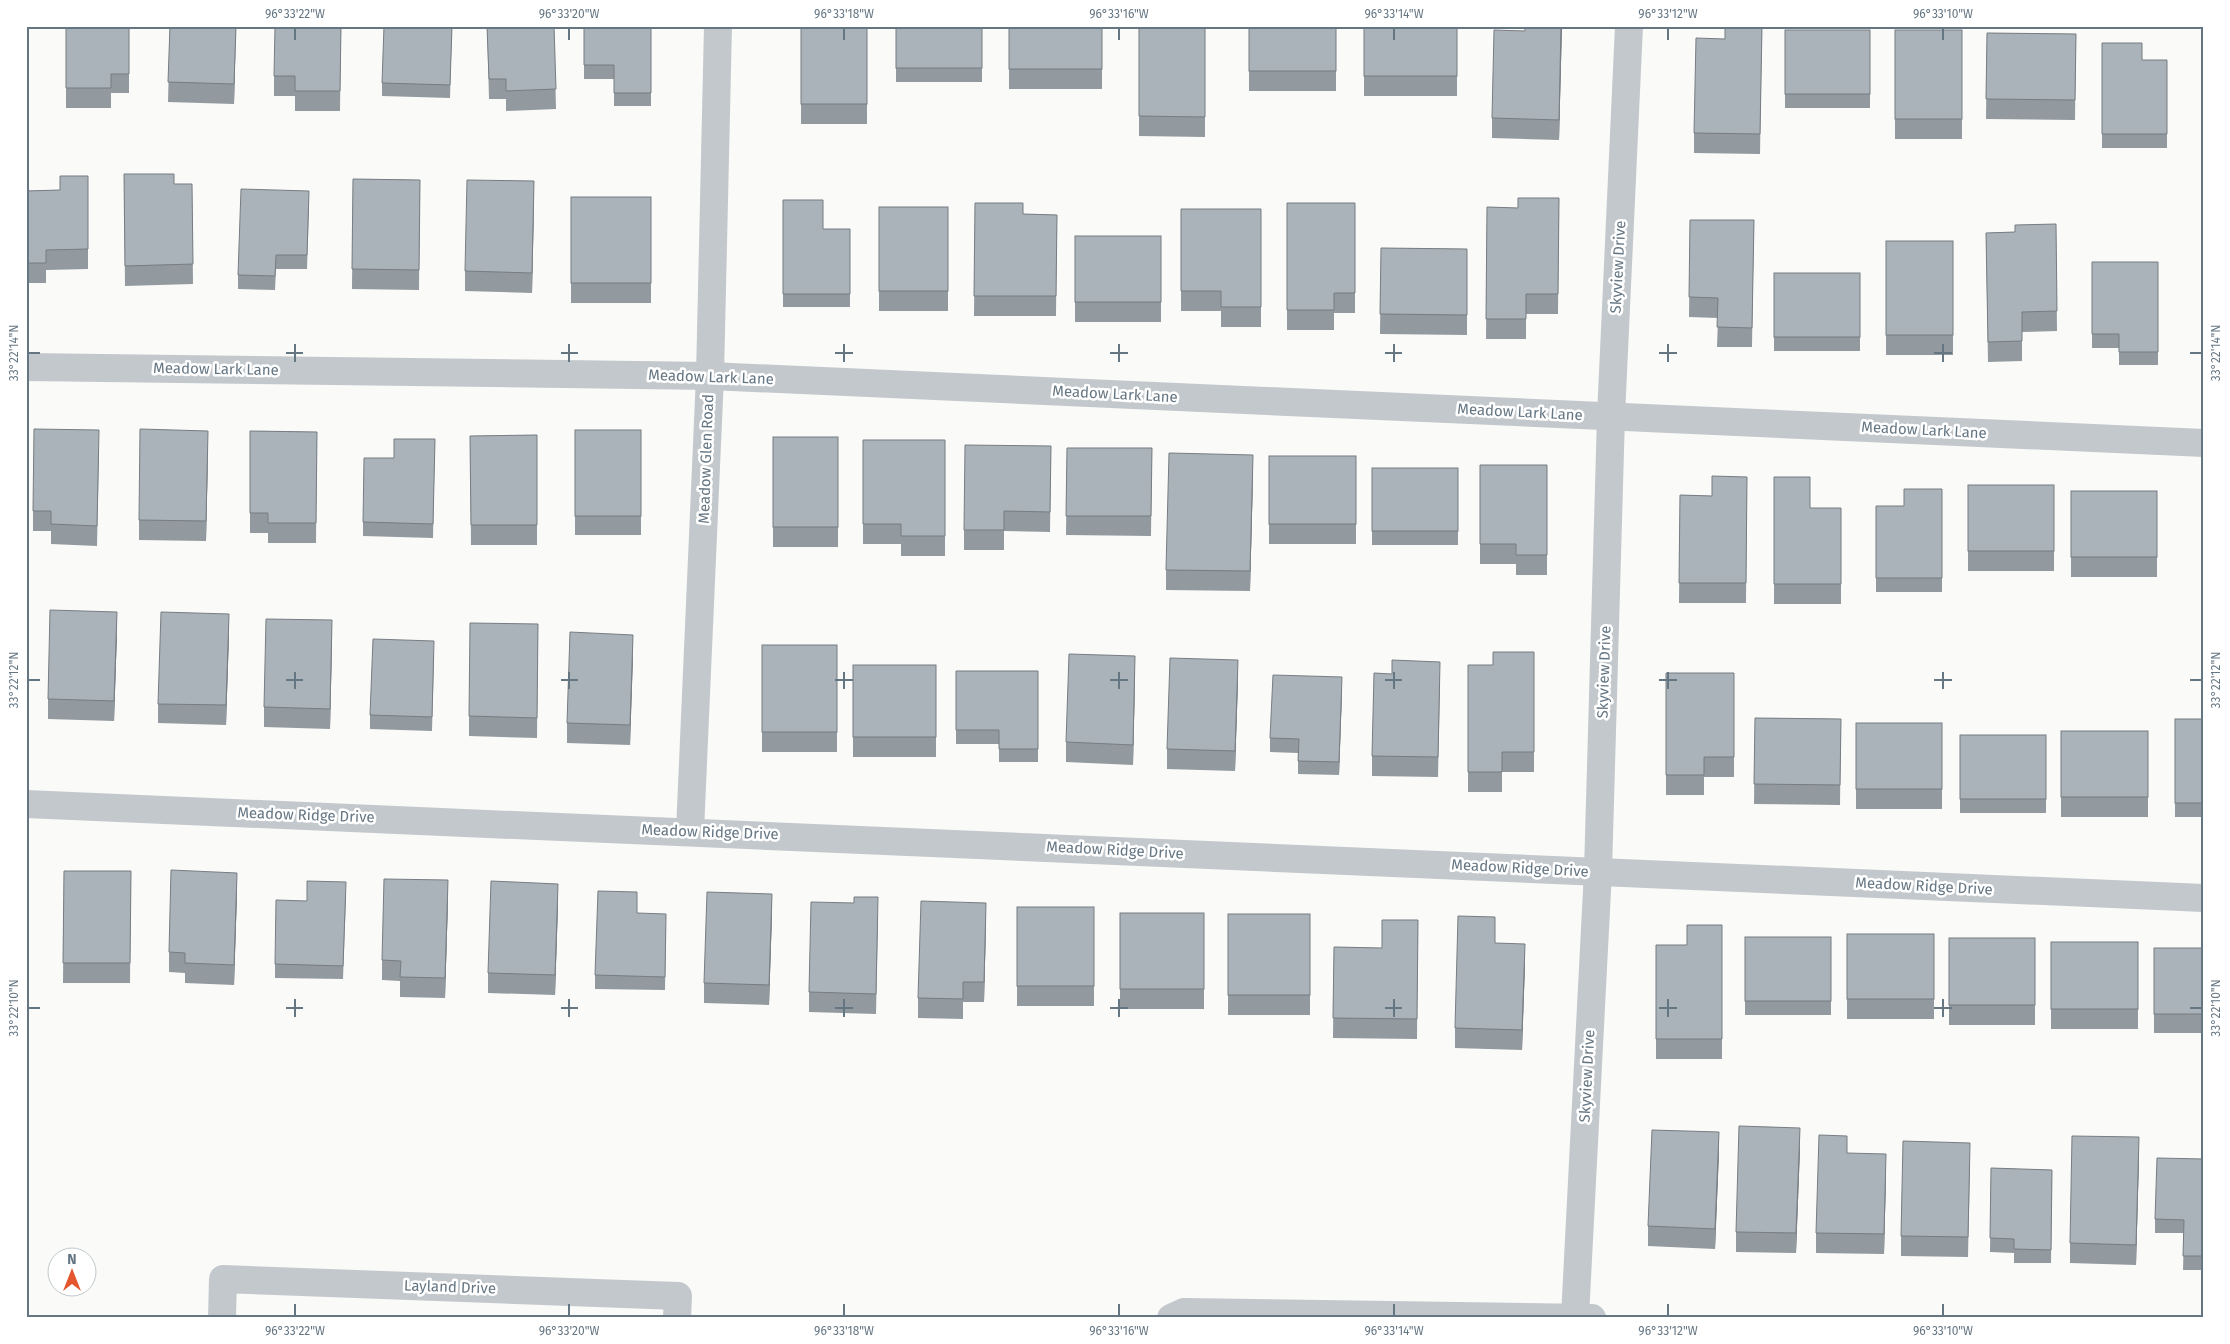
<svg xmlns="http://www.w3.org/2000/svg" width="2230" height="1344" font-family="'Fira Sans',sans-serif">
<rect width="100%" height="100%" fill="#fafaf8"/>
<g fill="none" stroke-linecap="round" stroke-linejoin="round">
<g stroke="#c3c8cc" stroke-width="28">
<path d="M26 367 710 376 2204 443"/>
<path d="M26 804 2204 898"/>
<path d="M690 831 710 376 718 26"/>
<path d="M1575 1317 1598 871 1611 416 1629 26"/>
<path d="M222 1318 223 1279 678 1296 677 1318"/>
<path d="M1171 1318 1184 1312 1592 1318"/>
</g>
</g>
<g fill="#929a9f">
<path d="M66 26H129V93H111V108H66Z"/>
<path d="M170 26H236L234 104 168 102Z"/>
<path d="M341 26 340 111H295V96H274V76Z"/>
<path d="M452 26 450 98 382 96V83Z"/>
<path d="M487 26H554L556 109 506 111V99H489Z"/>
<path d="M584 26H651V106H614V79H584Z"/>
<rect x="801" y="26" width="66" height="98"/>
<rect x="896" y="26" width="86" height="56"/>
<rect x="1009" y="26" width="93" height="63"/>
<path d="M1139 26H1205V137L1139 136Z"/>
<rect x="1249" y="26" width="87" height="65"/>
<rect x="1364" y="26" width="93" height="70"/>
<path d="M1562 26 1559 140 1492 138V118L1525 31Z"/>
<path d="M1762 26 1760 154 1694 153V133L1725 39Z"/>
<rect x="1785" y="30" width="85" height="78"/>
<rect x="1895" y="30" width="67" height="109"/>
<path d="M1987 33 2076 34 2075 120 1986 119Z"/>
<path d="M2102 43 2142 60H2167V148H2102Z"/>
<path d="M124 174 174 184H192L193 284 125 286Z"/>
<path d="M88 176V269L46 270V283H26V191L60 190Z"/>
<path d="M353 179 420 180 419 290 352 289Z"/>
<rect x="571" y="197" width="80" height="106"/>
<path d="M1559 198 1558 314H1526V339H1486L1487 207 1518 208Z"/>
<path d="M783 200 823 229H850V307H783Z"/>
<path d="M534 201 532 293 465 291V271Z"/>
<path d="M975 203 1023 214 1057 215 1056 316H974Z"/>
<path d="M1287 203H1355V313H1334V330H1287Z"/>
<path d="M309 205 307 269H276L275 290 238 289V275Z"/>
<rect x="879" y="207" width="69" height="104"/>
<path d="M1181 209H1261V327H1221V311H1181Z"/>
<path d="M1690 220H1754L1752 347H1717L1718 318 1689 317Z"/>
<path d="M2056 224 2057 331 2022 332V361L1988 362 1986 233 2015 232Z"/>
<rect x="1075" y="236" width="86" height="86"/>
<rect x="1886" y="241" width="67" height="114"/>
<path d="M1381 248 1467 249V335L1380 334Z"/>
<path d="M2092 262H2158V365H2119V348H2092Z"/>
<rect x="1774" y="273" width="86" height="78"/>
<rect x="575" y="430" width="66" height="105"/>
<path d="M250 431 317 432 316 543H268V533H250Z"/>
<path d="M537 435V545H471L470 436Z"/>
<rect x="773" y="437" width="65" height="110"/>
<path d="M435 439 433 538 363 536V522L394 458Z"/>
<path d="M863 440H945V556H901V544H863Z"/>
<path d="M1051 446 1050 532 1004 531V550H964V530Z"/>
<path d="M1067 448H1152L1151 536 1066 535Z"/>
<path d="M99 450 97 546 51 544V531H33V511Z"/>
<path d="M208 451 206 541 139 540V520Z"/>
<rect x="1269" y="456" width="87" height="88"/>
<path d="M1480 465H1547V575H1516V564H1480Z"/>
<rect x="1372" y="468" width="86" height="77"/>
<path d="M1253 475 1250 591 1166 590V570Z"/>
<path d="M1747 477 1746 603H1679L1680 495 1712 496Z"/>
<path d="M1774 477 1810 508H1841V604H1774Z"/>
<rect x="1968" y="485" width="86" height="86"/>
<path d="M1942 489V592H1876V506H1904Z"/>
<rect x="2071" y="491" width="86" height="86"/>
<path d="M538 624 537 738 469 736V716Z"/>
<path d="M117 632 114 721 48 719V699Z"/>
<path d="M229 634 226 725 158 723V704Z"/>
<path d="M332 640 330 729 264 727V707Z"/>
<rect x="762" y="645" width="75" height="107"/>
<path d="M1534 652V772H1502V792H1468V665H1493Z"/>
<path d="M434 655 432 731 370 729V715Z"/>
<path d="M633 655 630 745 567 743V723Z"/>
<rect x="853" y="665" width="83" height="92"/>
<path d="M956 671H1038V762H999V744H956Z"/>
<path d="M1666 673H1734V777H1704V795H1666Z"/>
<path d="M1135 676 1133 765 1066 762V742Z"/>
<path d="M1238 680 1235 771 1167 769V749Z"/>
<path d="M1440 682 1438 777 1372 776V756Z"/>
<path d="M1342 691 1339 775 1298 774V753L1270 752V738Z"/>
<path d="M1755 718 1841 719 1840 805 1754 804Z"/>
<rect x="2175" y="719" width="29" height="98"/>
<rect x="1856" y="723" width="86" height="86"/>
<rect x="2061" y="731" width="87" height="86"/>
<rect x="1960" y="735" width="86" height="78"/>
<path d="M64 871H131L130 983H63Z"/>
<path d="M237 893 234 985 185 983V973L169 972V952Z"/>
<path d="M346 896 343 979 275 978V964L307 901Z"/>
<path d="M448 900 445 998 400 997V981L382 980V960Z"/>
<path d="M558 904 555 995 488 993V973Z"/>
<rect x="1017" y="907" width="77" height="99"/>
<path d="M637 913 666 927 665 990 595 989V975Z"/>
<rect x="1120" y="913" width="84" height="96"/>
<path d="M772 914 769 1005 704 1003V983Z"/>
<rect x="1228" y="914" width="82" height="101"/>
<path d="M878 917 876 1014 809 1012V992Z"/>
<path d="M1418 920 1417 1039 1333 1038 1334 947 1382 948Z"/>
<path d="M986 923 984 1002H963V1019L918 1018V998Z"/>
<path d="M1722 925V1059H1656V945H1687Z"/>
<rect x="1847" y="934" width="87" height="85"/>
<rect x="1745" y="937" width="86" height="78"/>
<rect x="1949" y="938" width="86" height="87"/>
<rect x="2051" y="942" width="87" height="87"/>
<path d="M1495 943 1525 964 1522 1050 1455 1048V1028Z"/>
<rect x="2154" y="948" width="50" height="85"/>
<path d="M1800 1148 1796 1253 1736 1252V1232Z"/>
<path d="M1719 1152 1715 1249 1648 1246V1226Z"/>
<path d="M1847 1153 1886 1174 1884 1254 1816 1253V1233Z"/>
<path d="M2139 1157 2136 1265 2070 1263V1243Z"/>
<path d="M2204 1159V1270H2183L2184 1233H2155V1219Z"/>
<path d="M1970 1163 1968 1257 1901 1256V1236Z"/>
<path d="M1991 1168 2052 1170 2051 1263H2014V1253L1990 1252Z"/>
</g>
<g fill="#777d82">
<path d="M236 26 234 104V84Z"/>
<path d="M1561 26H1562L1559 140V120Z"/>
<path d="M534 181V201L532 293V273Z"/>
<path d="M208 431V451L206 541V521Z"/>
<path d="M1253 455V475L1250 591V571Z"/>
<path d="M117 612V632L114 721V701Z"/>
<path d="M229 614V634L226 725V705Z"/>
<path d="M332 620V640L330 729V709Z"/>
<path d="M633 635V655L630 745V725Z"/>
<path d="M1135 656V676L1133 765V745Z"/>
<path d="M1238 660V680L1235 771V751Z"/>
<path d="M1342 677V691L1339 775V762Z"/>
<path d="M237 873V893L234 985V965Z"/>
<path d="M448 880V900L445 998V978Z"/>
<path d="M558 884V904L555 995V975Z"/>
<path d="M772 894V914L769 1005V985Z"/>
<path d="M986 903V923L984 1002V982Z"/>
<path d="M1525 944V964L1522 1050V1030Z"/>
<path d="M1800 1128V1148L1796 1253V1233Z"/>
<path d="M1719 1132V1152L1715 1249V1229Z"/>
<path d="M2139 1137V1157L2136 1265V1245Z"/>
<path d="M1886 1154V1174L1884 1254V1234Z"/>
</g>
<g fill="#aab3b9" stroke="#777d82">
<path d="M66 26H129V74H111V88H66Z"/>
<path d="M170 26H236L234 84 168 82Z"/>
<path d="M275 26H341L340 91H295V76H274Z"/>
<path d="M384 26H452L450 85 382 83Z"/>
<path d="M487 26H554L556 89 506 91V79H489Z"/>
<path d="M584 26H651V93H614V65H584Z"/>
<rect x="801" y="26" width="66" height="78"/>
<rect x="896" y="26" width="86" height="42"/>
<rect x="1009" y="26" width="93" height="43"/>
<path d="M1139 26H1205V117L1139 116Z"/>
<rect x="1249" y="26" width="87" height="45"/>
<rect x="1364" y="26" width="93" height="50"/>
<path d="M1525 26H1561L1559 120 1492 118 1494 30 1525 31Z"/>
<path d="M1725 26H1762L1760 134 1694 133 1696 38 1725 39Z"/>
<rect x="1785" y="30" width="85" height="64"/>
<rect x="1895" y="30" width="67" height="89"/>
<path d="M1987 33 2076 34 2075 100 1986 99Z"/>
<path d="M2102 43H2142V60H2167V134H2102Z"/>
<path d="M124 174H174V184H192L193 264 125 266Z"/>
<path d="M60 176H88V249L46 250V263H26V191L60 190Z"/>
<path d="M353 179 420 180 419 270 352 269Z"/>
<path d="M467 180 534 181 532 273 465 271Z"/>
<path d="M241 189 309 191 307 255H276L275 276 238 275Z"/>
<rect x="571" y="197" width="80" height="86"/>
<path d="M1518 198H1559L1558 294H1526V319H1486L1487 207 1518 208Z"/>
<path d="M783 200H823V229H850V294H783Z"/>
<path d="M975 203H1023V214L1057 215 1056 296H974Z"/>
<path d="M1287 203H1355V293H1334V310H1287Z"/>
<rect x="879" y="207" width="69" height="84"/>
<path d="M1181 209H1261V307H1221V291H1181Z"/>
<path d="M1690 220H1754L1752 328 1717 327 1718 298 1689 297Z"/>
<path d="M2056 224 2057 311 2022 312V341L1988 342 1986 233 2015 232V225Z"/>
<rect x="1075" y="236" width="86" height="66"/>
<rect x="1886" y="241" width="67" height="94"/>
<path d="M1381 248 1467 249V315L1380 314Z"/>
<path d="M2092 262H2158V352H2119V334H2092Z"/>
<rect x="1774" y="273" width="86" height="64"/>
<path d="M34 429 99 430 97 526 51 524V511H33Z"/>
<path d="M140 429 208 431 206 521 139 520Z"/>
<rect x="575" y="430" width="66" height="86"/>
<path d="M250 431 317 432 316 523H268V513H250Z"/>
<path d="M537 435V525H471L470 436Z"/>
<rect x="773" y="437" width="65" height="90"/>
<path d="M394 439H435L433 524 363 522 364 458H394Z"/>
<path d="M863 440H945V536H901V524H863Z"/>
<path d="M965 445 1051 446 1050 512 1004 511V530H964Z"/>
<path d="M1067 448H1152L1151 516H1066Z"/>
<path d="M1169 453 1253 455 1250 571 1166 570Z"/>
<rect x="1269" y="456" width="87" height="68"/>
<path d="M1480 465H1547V555H1516V544H1480Z"/>
<rect x="1372" y="468" width="86" height="63"/>
<path d="M1712 476 1747 477 1746 583H1679L1680 495 1712 496Z"/>
<path d="M1774 477H1810V508H1841V584H1774Z"/>
<rect x="1968" y="485" width="86" height="66"/>
<path d="M1904 489H1942V578H1876V506H1904Z"/>
<rect x="2071" y="491" width="86" height="66"/>
<path d="M50 610 117 612 114 701 48 699Z"/>
<path d="M161 612 229 614 226 705 158 704Z"/>
<path d="M266 619 332 620 330 709 264 707Z"/>
<path d="M470 623 538 624 537 718 469 716Z"/>
<path d="M570 632 633 635 630 725 567 723Z"/>
<path d="M373 639 434 641 432 717 370 715Z"/>
<rect x="762" y="645" width="75" height="87"/>
<path d="M1493 652H1534V752H1502V772H1468V665H1493Z"/>
<path d="M1069 654 1135 656 1133 745 1066 742Z"/>
<path d="M1170 658 1238 660 1235 751 1167 749Z"/>
<path d="M1392 660 1440 662 1438 757 1372 756 1374 673 1392 674Z"/>
<rect x="853" y="665" width="83" height="72"/>
<path d="M956 671H1038V749H999V730H956Z"/>
<path d="M1666 673H1734V757H1704V775H1666Z"/>
<path d="M1273 675 1342 677 1339 762 1298 761 1299 739 1270 738Z"/>
<path d="M1755 718 1841 719 1840 785 1754 784Z"/>
<rect x="2175" y="719" width="29" height="84"/>
<rect x="1856" y="723" width="86" height="66"/>
<rect x="2061" y="731" width="87" height="66"/>
<rect x="1960" y="735" width="86" height="64"/>
<path d="M171 870 237 873 234 965 185 963V953L169 952Z"/>
<path d="M64 871H131L130 963H63Z"/>
<path d="M384 879 448 880 445 978 400 977 401 961 382 960Z"/>
<path d="M307 881 346 882 343 966 275 964 276 900 307 901Z"/>
<path d="M491 881 558 884 555 975 488 973Z"/>
<path d="M598 891 637 892V913L666 914 665 977 595 975Z"/>
<path d="M707 892 772 894 769 985 704 983Z"/>
<path d="M854 897H878L876 994 809 992 811 902 854 903Z"/>
<path d="M921 901 986 903 984 982H963V999L918 998Z"/>
<rect x="1017" y="907" width="77" height="79"/>
<rect x="1120" y="913" width="84" height="76"/>
<rect x="1228" y="914" width="82" height="81"/>
<path d="M1458 916 1495 917V943L1525 944 1522 1030 1455 1028Z"/>
<path d="M1382 920H1418L1417 1019 1333 1018 1334 947 1382 948Z"/>
<path d="M1687 925H1722V1039H1656V945H1687Z"/>
<rect x="1847" y="934" width="87" height="65"/>
<rect x="1745" y="937" width="86" height="64"/>
<rect x="1949" y="938" width="86" height="67"/>
<rect x="2051" y="942" width="87" height="67"/>
<rect x="2154" y="948" width="50" height="66"/>
<path d="M1739 1126 1800 1128 1796 1233 1736 1232Z"/>
<path d="M1652 1130 1719 1132 1715 1229 1648 1226Z"/>
<path d="M1819 1135 1847 1136V1153L1886 1154 1884 1234 1816 1233Z"/>
<path d="M2072 1136 2139 1137 2136 1245 2070 1243Z"/>
<path d="M1903 1141 1970 1143 1968 1237 1901 1236Z"/>
<path d="M2157 1158 2204 1159V1256H2183L2184 1220 2155 1219Z"/>
<path d="M1991 1168 2052 1170 2051 1250 2014 1249V1239L1990 1238Z"/>
</g>
<path fill="none" stroke="#657683" stroke-width="2" d="M295 28V40M569 28V40M844 28V40M1119 28V40M1394 28V40M1668 28V40M1943 28V40M295 344V362M569 344V362M844 344V362M1119 344V362M1394 344V362M1668 344V362M1943 344V362M28 353H40M286 353H303M561 353H578M835 353H853M1110 353H1128M1385 353H1402M1659 353H1677M1934 353H1952M2190 353H2202M295 672V689M569 672V689M844 672V689M1119 672V689M1394 672V689M1668 672V689M1943 672V689M28 680H40M286 680H303M561 680H578M835 680H853M1110 680H1128M1385 680H1402M1659 680H1677M1934 680H1952M2190 680H2202M295 999V1017M569 999V1017M844 999V1017M1119 999V1017M1394 999V1017M1668 999V1017M1943 999V1017M28 1008H40M286 1008H303M561 1008H578M835 1008H853M1110 1008H1128M1385 1008H1402M1659 1008H1677M1934 1008H1952M2190 1008H2202M295 1304V1316M569 1304V1316M844 1304V1316M1119 1304V1316M1394 1304V1316M1668 1304V1316M1943 1304V1316"/>
<g text-anchor="middle" stroke-width="5" stroke-linejoin="round" paint-order="stroke">
<g font-size="15" fill="#657683" stroke="#fff">
<text transform="translate(1618 267) rotate(-87)" y="5">Skyview Drive</text>
<text transform="translate(216 369) rotate(1)" y="5">Meadow Lark Lane</text>
<text transform="translate(711 377) rotate(2)" y="5">Meadow Lark Lane</text>
<text transform="translate(1115 394) rotate(3)" y="5">Meadow Lark Lane</text>
<text transform="translate(1520 412) rotate(3)" y="5">Meadow Lark Lane</text>
<text transform="translate(1924 430) rotate(3)" y="5">Meadow Lark Lane</text>
<text transform="translate(706 459) rotate(-88)" y="5">Meadow Glen Road</text>
<text transform="translate(1604 672) rotate(-88)" y="5">Skyview Drive</text>
<text transform="translate(306 815) rotate(2)" y="5">Meadow Ridge Drive</text>
<text transform="translate(710 832) rotate(2)" y="5">Meadow Ridge Drive</text>
<text transform="translate(1115 850) rotate(3)" y="5">Meadow Ridge Drive</text>
<text transform="translate(1520 868) rotate(3)" y="5">Meadow Ridge Drive</text>
<text transform="translate(1924 886) rotate(3)" y="5">Meadow Ridge Drive</text>
<text transform="translate(1587 1076) rotate(-87)" y="5">Skyview Drive</text>
<text transform="translate(450 1287) rotate(2)" y="5">Layland Drive</text>
</g>
</g>
<rect width="2230" height="1344" fill="none" stroke="#ffffff" stroke-width="55"/>
<g transform="translate(72 1272)"><circle r="24" fill="#ffffff" stroke="#c1c8cd"/>
<path d="M0-4L9 19L0 12L-9 19Z" fill="#e4572e"/>
<text y="-8" font-size="14" font-weight="bold" text-anchor="middle" fill="#657683">N</text>
</g>
<rect x="28" y="28" width="2174" height="1288" fill="none" stroke="#657683" stroke-width="2"/>
<g font-size="12" text-anchor="middle" fill="#657683">
<text x="295" y="18">96°33'22"W</text>
<text x="569" y="18">96°33'20"W</text>
<text x="844" y="18">96°33'18"W</text>
<text x="1119" y="18">96°33'16"W</text>
<text x="1394" y="18">96°33'14"W</text>
<text x="1668" y="18">96°33'12"W</text>
<text x="1943" y="18">96°33'10"W</text>
<text transform="translate(14 353) rotate(-90)" y="4">33°22'14"N</text>
<text transform="translate(2216 353) rotate(-90)" y="4">33°22'14"N</text>
<text transform="translate(14 680) rotate(-90)" y="4">33°22'12"N</text>
<text transform="translate(2216 680) rotate(-90)" y="4">33°22'12"N</text>
<text transform="translate(14 1008) rotate(-90)" y="4">33°22'10"N</text>
<text transform="translate(2216 1008) rotate(-90)" y="4">33°22'10"N</text>
<text x="295" y="1335">96°33'22"W</text>
<text x="569" y="1335">96°33'20"W</text>
<text x="844" y="1335">96°33'18"W</text>
<text x="1119" y="1335">96°33'16"W</text>
<text x="1394" y="1335">96°33'14"W</text>
<text x="1668" y="1335">96°33'12"W</text>
<text x="1943" y="1335">96°33'10"W</text>
</g>
</svg>
